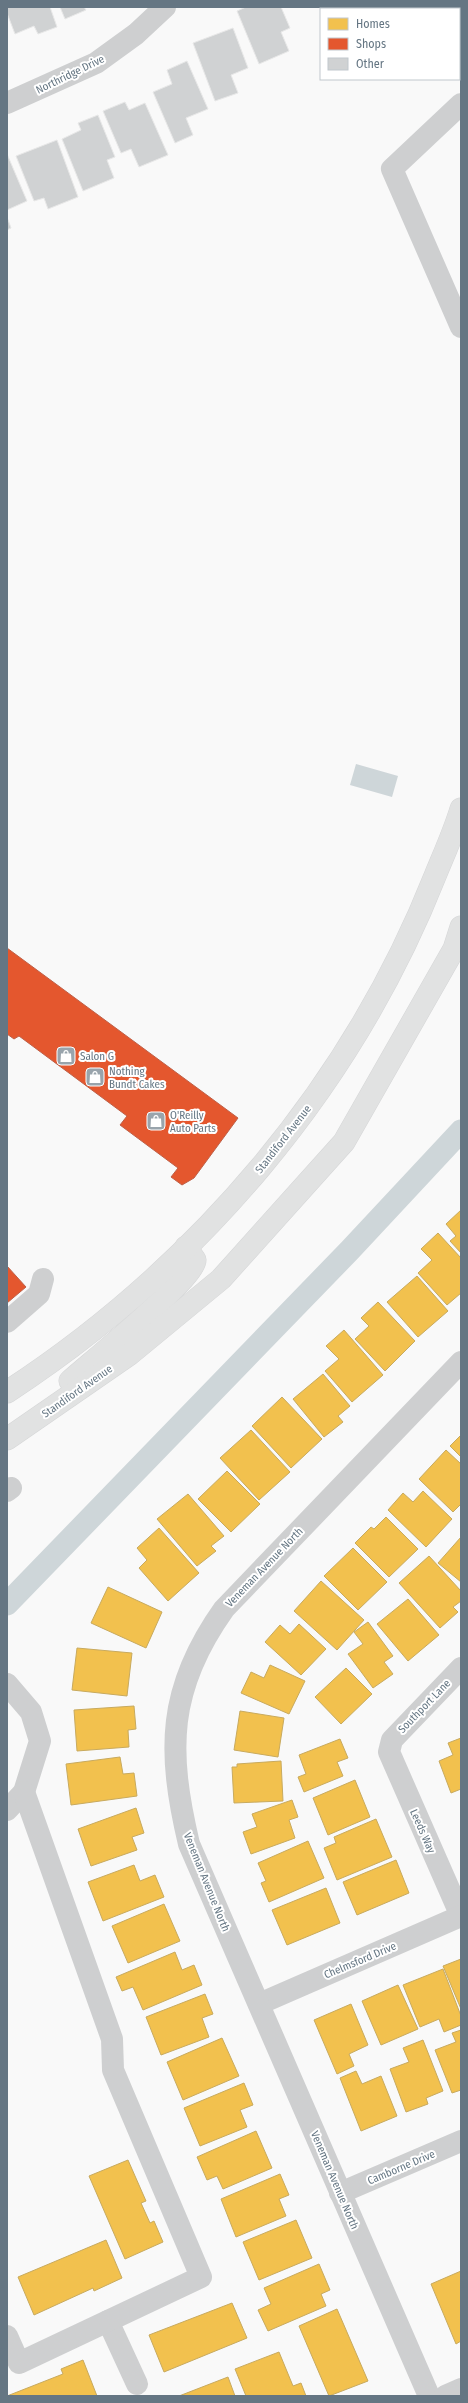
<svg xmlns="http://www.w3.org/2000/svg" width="468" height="2403" font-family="'Fira Sans Condensed',sans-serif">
<rect width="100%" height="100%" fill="#f9f9f9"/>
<path fill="#ced6d9" d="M356 764 398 776 392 797 350 785Z"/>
<g fill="#f2c14e" stroke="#c8aa5e">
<path d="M461 1210V1253L450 1241 456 1236 446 1224Z"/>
<path d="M438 1233 461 1258V1293L447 1305 418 1273 432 1260 421 1249Z"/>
<path d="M417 1276 448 1311 418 1337 387 1302Z"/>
<path d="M378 1302 415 1341 385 1371 355 1339 369 1326 361 1318Z"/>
<path d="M344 1330 383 1375 352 1402 325 1371 339 1359 326 1346Z"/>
<path d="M323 1374 350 1406 338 1416 343 1422 324 1437 293 1399Z"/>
<path d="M282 1397 322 1439 291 1468 252 1426Z"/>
<path d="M251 1430 290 1472 259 1500 220 1458Z"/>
<path d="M461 1435V1457L450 1446Z"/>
<path d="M446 1450 461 1464V1504L453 1512 419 1479Z"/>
<path d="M227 1471 260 1504 231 1532 198 1499Z"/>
<path d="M423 1491 452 1519 426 1547 388 1510 403 1493 413 1502Z"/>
<path d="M188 1494 224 1536 211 1546 216 1551 197 1566 157 1519Z"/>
<path d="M386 1517 418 1549 389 1577 355 1543 371 1527 374 1529Z"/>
<path d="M159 1528 199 1573 168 1601 139 1568 147 1560 137 1548Z"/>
<path d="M461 1537V1582L438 1563Z"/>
<path d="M353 1548 387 1582 358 1610 324 1576Z"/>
<path d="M429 1556 461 1591V1601L453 1607 458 1612 440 1628 399 1583Z"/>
<path d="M321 1581 364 1620 337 1650 294 1611Z"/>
<path d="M108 1587 162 1612 146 1648 91 1623Z"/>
<path d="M408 1599 439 1635 408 1661 377 1624Z"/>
<path d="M368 1622 393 1656 384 1662 393 1674 373 1688 348 1654 363 1644 354 1632Z"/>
<path d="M299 1624 326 1649 301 1675 265 1642 280 1625 290 1634Z"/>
<path d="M77 1648 132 1653 127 1696 72 1690Z"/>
<path d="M270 1665 305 1681 289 1714 241 1693 251 1672 264 1678Z"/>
<path d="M346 1668 372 1694 341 1724 315 1697Z"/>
<path d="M134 1706 136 1729 128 1730 129 1747 77 1751 74 1710Z"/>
<path d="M240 1711 284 1718 278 1757 234 1750Z"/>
<path d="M461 1738V1789L451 1793 439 1761 453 1755 448 1743Z"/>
<path d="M340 1739 348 1758 337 1762 343 1776 304 1792 298 1777 306 1774 299 1755Z"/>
<path d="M120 1757 123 1774 134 1773 137 1796 71 1805 66 1764Z"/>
<path d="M281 1761 283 1801 234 1803 232 1767H237V1764Z"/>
<path d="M355 1780 370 1817 328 1835 313 1798Z"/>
<path d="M292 1800 298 1817 289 1820 295 1838 251 1854 243 1832 257 1827 252 1814Z"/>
<path d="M136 1808 144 1833 132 1837 137 1850 91 1866 78 1829Z"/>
<path d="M376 1819 392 1857 337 1880 324 1848 336 1843 334 1837Z"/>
<path d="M308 1841 324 1878 269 1902 261 1883 266 1881 258 1863Z"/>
<path d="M396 1860 409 1893 357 1915 343 1882Z"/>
<path d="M134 1865 140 1881 155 1875 164 1897 103 1921 88 1882Z"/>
<path d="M326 1888 340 1923 287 1945 272 1910Z"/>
<path d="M164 1904 180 1941 128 1963 112 1926Z"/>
<path d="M175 1952 182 1970 194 1965 202 1985 143 2010 133 1987 122 1991 116 1977Z"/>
<path d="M461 1959V2009L443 1966Z"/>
<path d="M443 1969 461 2016V2025L444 2032 439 2019 420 2027 403 1985Z"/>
<path d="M398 1985 418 2029 381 2045 362 2001Z"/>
<path d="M205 1994 213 2014 202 2018 209 2037 161 2055 146 2017Z"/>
<path d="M351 2004 368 2045 349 2054 354 2066 337 2074 314 2020Z"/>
<path d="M461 2030V2090L452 2093 435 2050 456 2042 452 2033Z"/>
<path d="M222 2038 239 2076 183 2100 167 2062Z"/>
<path d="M423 2040 443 2091 426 2098 428 2104 406 2112 390 2069 409 2062 403 2048Z"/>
<path d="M356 2071 362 2084 381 2076 397 2116 361 2131 340 2078Z"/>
<path d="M244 2083 253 2105 240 2110 247 2127 200 2146 184 2108Z"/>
<path d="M256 2131 272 2168 223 2189 217 2176 207 2180 197 2157Z"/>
<path d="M128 2160 146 2201 141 2203 150 2223 154 2221 163 2242 125 2259 89 2176Z"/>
<path d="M280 2174 289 2195 279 2199 286 2216 236 2237 221 2199Z"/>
<path d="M296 2220 312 2258 259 2280 243 2242Z"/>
<path d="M106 2240 122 2278 94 2291 93 2288 34 2315 18 2277Z"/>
<path d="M319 2264 330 2290 321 2294 326 2306 268 2331 258 2310 271 2304 264 2288Z"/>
<path d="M461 2271V2341L456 2344 431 2284Z"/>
<path d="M232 2303 247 2338 164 2372 149 2335Z"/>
<path d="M337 2309 368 2381 329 2396 299 2326Z"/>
<path d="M279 2352 293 2386 301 2383 306 2396H246L235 2369Z"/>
<path d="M83 2360 97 2396H7L63 2374 61 2369Z"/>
<path d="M228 2377 235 2396H179Z"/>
</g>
<g fill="#e4572e" stroke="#be6048">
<path d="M7 948 238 1118 194 1178 182 1185 171 1177 178 1168 120 1125 127 1116 19 1036 14 1039 7 1034Z"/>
<path d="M7 1266 26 1287 7 1303Z"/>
</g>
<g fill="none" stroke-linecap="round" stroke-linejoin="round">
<path stroke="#ced6d9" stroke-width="23" d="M7 1604 350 1250 461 1131"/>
</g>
<g fill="#d0d2d3" stroke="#e8e8e8">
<path d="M7 7H50L57 27 38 34 34 26 15 34 7 13Z"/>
<path d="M60 7H84L86 10 65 19Z"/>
<path d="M246 7H281L290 28 281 32 289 51 259 64 237 11Z"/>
<path d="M233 28 248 68 231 75 238 93 215 101 193 43Z"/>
<path d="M187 61 208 109 186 118 193 135 175 143 153 92 172 84 167 70Z"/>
<path d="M125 102 129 110 145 103 168 155 139 167 131 149 121 153 103 111Z"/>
<path d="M98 115 115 157 107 160 114 178 83 191 62 139 81 130 78 123Z"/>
<path d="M57 140 78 197 48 209 44 198 34 201 16 156Z"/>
<path d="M7 154 27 201 7 210Z"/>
<path d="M7 217 11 228 7 230Z"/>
</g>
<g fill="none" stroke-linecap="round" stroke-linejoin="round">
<defs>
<g id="major">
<path d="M70 1381C89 1364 196 1277 195 1260L186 1247"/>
<path d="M7 1392C197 1268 351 1088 435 876 444 854 454 832 461 809"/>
<path d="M7 1439 130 1354 221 1279 344 1142 454 949 461 927"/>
</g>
</defs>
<use href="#major" stroke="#d5d6d7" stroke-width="23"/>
<g stroke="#cecfd0" stroke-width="22">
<path d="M7 103 96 63 136 34 165 7"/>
<path d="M461 104 392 169 461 327"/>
<path d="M7 1322 39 1294 43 1279"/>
<path d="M7 1491 11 1488"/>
<path d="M461 1668 392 1740 389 1752 461 1916"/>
<path d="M7 1684 31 1712 40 1741 24 1792 7 1810"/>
<path d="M259 2004 461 1916"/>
<path d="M340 2193 461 2141"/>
<path d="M108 2321 137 2384"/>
<path d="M7 2336 19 2363 201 2277 113 2070 112 2039 24 1792"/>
<path d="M429 2396 189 1844C167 1751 167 1689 224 1609L461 1362"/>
<path d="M445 2396 461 2389"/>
</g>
<use href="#major" stroke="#e1e2e2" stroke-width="22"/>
</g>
<defs>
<symbol id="shop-square" viewBox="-11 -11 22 22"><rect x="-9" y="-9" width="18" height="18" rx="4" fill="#99a4ac" stroke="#fff"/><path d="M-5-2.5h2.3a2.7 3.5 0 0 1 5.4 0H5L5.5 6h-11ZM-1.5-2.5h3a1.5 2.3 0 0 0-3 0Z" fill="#fff"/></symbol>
</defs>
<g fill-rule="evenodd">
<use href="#shop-square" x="55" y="1045" width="22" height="22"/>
<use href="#shop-square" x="84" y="1066" width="22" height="22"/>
<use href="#shop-square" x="145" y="1110" width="22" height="22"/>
</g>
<g text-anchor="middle" stroke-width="4" stroke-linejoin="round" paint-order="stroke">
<g font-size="11" fill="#657683" stroke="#fff">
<text transform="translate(70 74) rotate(-26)" y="4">Northridge Drive</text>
<text transform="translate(283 1139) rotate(-52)" y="4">Standiford Avenue</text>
<text transform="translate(77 1391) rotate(-35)" y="4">Standiford Avenue</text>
<text transform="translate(264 1567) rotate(-46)" y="4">Veneman Avenue North</text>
<text transform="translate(424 1706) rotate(-46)" y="4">Southport Lane</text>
<text transform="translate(423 1831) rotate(66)" y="4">Leeds Way</text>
<text transform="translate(207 1882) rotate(68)" y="4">Veneman Avenue North</text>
<text transform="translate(360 1960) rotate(-23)" y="4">Chelmsford Drive</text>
<text transform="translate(401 2167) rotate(-23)" y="4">Camborne Drive</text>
<text transform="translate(335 2180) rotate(67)" y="4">Veneman Avenue North</text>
</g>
<g font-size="11" fill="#657683" stroke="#fff" text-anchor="start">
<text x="80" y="1060">Salon G</text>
<text x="109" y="1075">Nothing<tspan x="109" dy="13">Bundt Cakes</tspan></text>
<text x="170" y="1119">O'Reilly<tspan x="170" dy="13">Auto Parts</tspan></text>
</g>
</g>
<rect width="468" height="2403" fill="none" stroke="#657683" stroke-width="16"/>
<rect x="320" y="8" width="140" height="72" fill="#ffffff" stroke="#c1c8cd"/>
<rect x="328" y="18" width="20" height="12" fill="#f2c14e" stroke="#c1c8cd"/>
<text x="356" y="28" font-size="12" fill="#657683">Homes</text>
<rect x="328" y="38" width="20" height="12" fill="#e4572e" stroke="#c1c8cd"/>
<text x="356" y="48" font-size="12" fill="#657683">Shops</text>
<rect x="328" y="58" width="20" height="12" fill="#d0d2d3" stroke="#c1c8cd"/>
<text x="356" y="68" font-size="12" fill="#657683">Other</text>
</svg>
